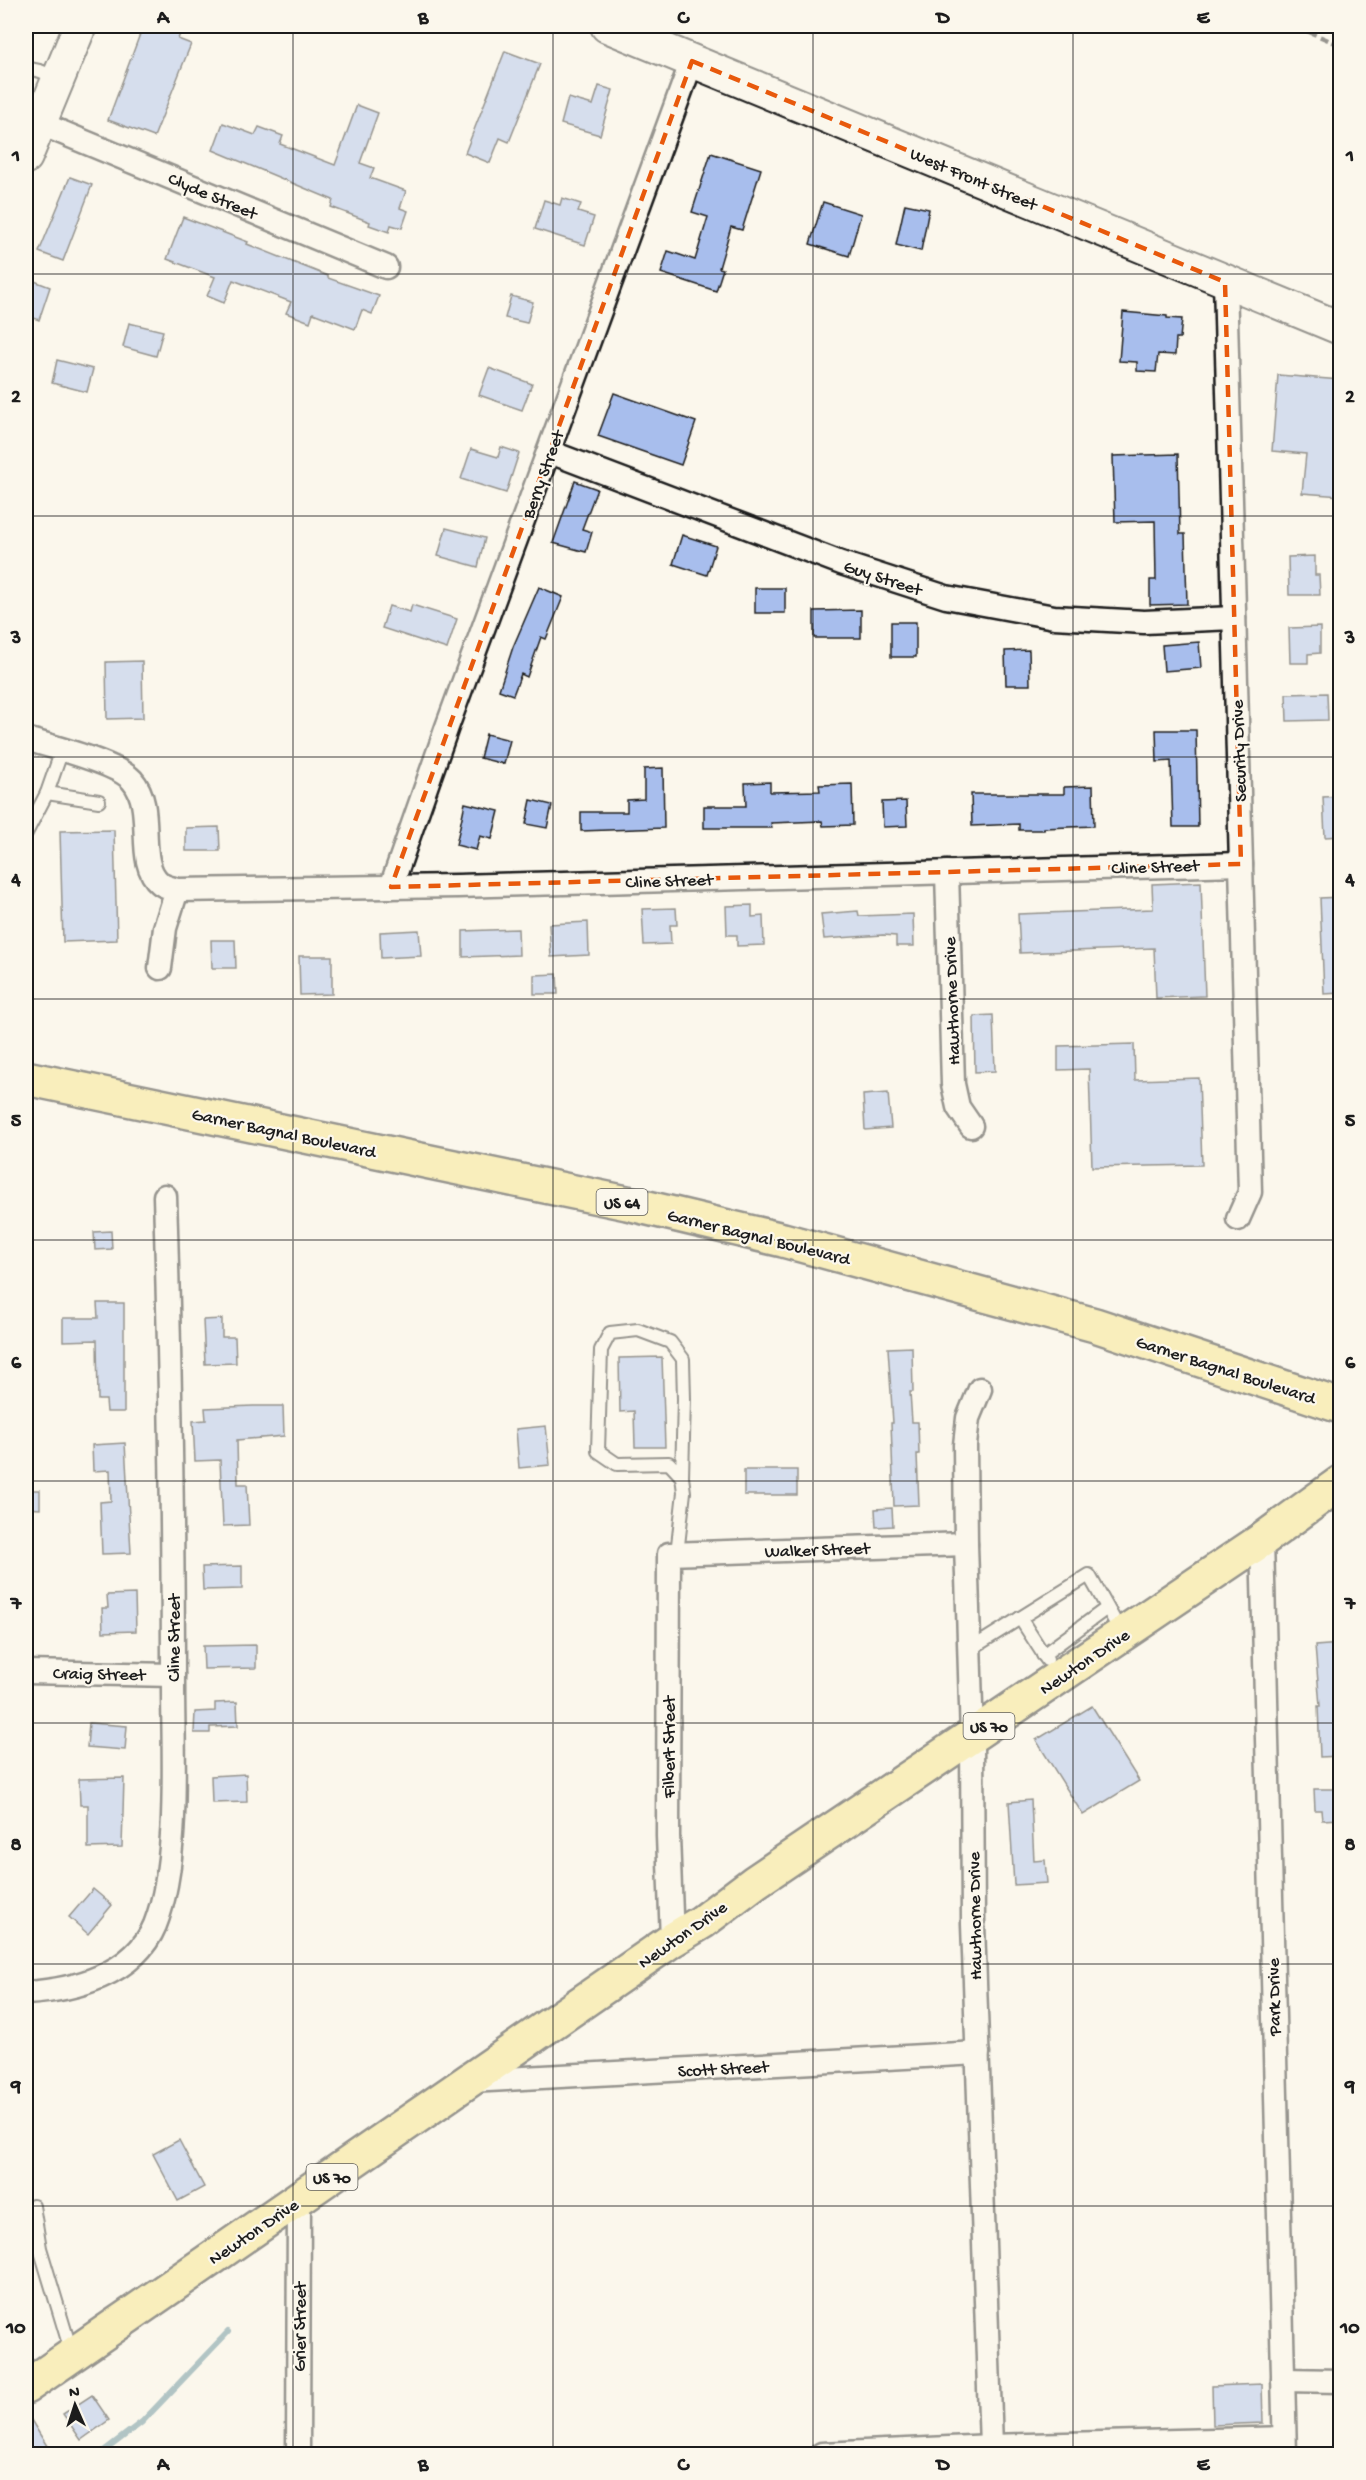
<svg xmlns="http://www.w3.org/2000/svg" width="1366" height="2480" font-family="'Gochi Hand',sans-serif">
<rect width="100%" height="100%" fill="#fbf7ec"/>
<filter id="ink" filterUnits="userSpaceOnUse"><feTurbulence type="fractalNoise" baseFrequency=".0167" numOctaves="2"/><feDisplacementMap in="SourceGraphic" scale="12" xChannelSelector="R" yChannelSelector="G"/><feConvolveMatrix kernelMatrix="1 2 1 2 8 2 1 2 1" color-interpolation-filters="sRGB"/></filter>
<g filter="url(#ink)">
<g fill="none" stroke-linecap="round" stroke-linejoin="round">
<path stroke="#598693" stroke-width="6" d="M100 2454 142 2422 228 2332"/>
</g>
<g fill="#a8beed" stroke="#1c1c1c" stroke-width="1.5">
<path d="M143 26H183L178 39 191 44 154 137 108 120Z"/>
<path d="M505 51 540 64 509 142 500 138 490 163 465 153Z"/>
<path d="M599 86 613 90 600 135 561 124 568 98 593 105Z"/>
<path d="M357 105 378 113 360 163 374 168 370 178 406 191 400 208 408 211 402 228 391 225 389 232 369 225 370 222 331 207 333 200 213 150 223 123 255 135 259 127 283 136 280 144 335 165Z"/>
<path d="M711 153 761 169 742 230 731 227 719 268 723 269 716 291 661 273 668 251 695 260 708 217 692 212Z"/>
<path d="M70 177 92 185 63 261 39 252Z"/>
<path d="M562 198 581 204 578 212 594 217 585 245 535 229 544 200 560 205Z"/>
<path d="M823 202 861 214 849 256 810 244Z"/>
<path d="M905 204 929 209 921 251 896 245Z"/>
<path d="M183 217 248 242 247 244 328 276V278L379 296 372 314 362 310 355 329 313 313 310 322 286 313 291 302 233 280 224 303 207 296 215 277 167 259Z"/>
<path d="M29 279 50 287 39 320 26 315V288Z"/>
<path d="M511 296 533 302 527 323 505 318Z"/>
<path d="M1123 312 1167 316V318L1182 319 1180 338H1176L1175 355 1158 354 1156 372 1137 371V362L1119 361Z"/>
<path d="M129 323 163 331 156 356 123 347Z"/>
<path d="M57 360 93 369 87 392 52 383Z"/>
<path d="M489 368 532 384 522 410 479 395Z"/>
<path d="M1278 375 1341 380V496L1302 493 1306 454 1272 451Z"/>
<path d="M614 393 696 422 681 465 598 436Z"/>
<path d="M501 447 519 453 506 493 461 479 471 449 498 457Z"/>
<path d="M1178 454 1180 534H1185L1187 604 1150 605V580H1156L1155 521 1115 522 1113 456Z"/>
<path d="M575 481 597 489 582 529 592 532 586 552 553 543Z"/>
<path d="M446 528 485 538 478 567 438 556Z"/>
<path d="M682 535 716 546 707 575 673 564Z"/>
<path d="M1315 556V575H1319L1320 595H1289L1288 557Z"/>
<path d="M539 587 563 597 546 639 541 637 527 677 521 674 513 695 499 690 513 647Z"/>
<rect x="755" y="588" width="30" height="25"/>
<path d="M412 605 457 619 447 649 382 628 389 606 410 612Z"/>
<path d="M861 610V638H814V611Z"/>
<rect x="891" y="622" width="25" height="35"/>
<path d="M1320 627V653L1308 654V663H1290L1289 628Z"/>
<path d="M1199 642 1201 668 1164 671 1162 645Z"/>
<path d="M1029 650 1030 685H1006L1005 651Z"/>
<path d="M142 661 143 718 107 719 106 662Z"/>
<path d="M1327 693 1328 720 1287 721 1286 694Z"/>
<path d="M1156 730H1196L1198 827H1173L1171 761 1157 762Z"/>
<path d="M486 734 510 740 504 764 480 758Z"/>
<path d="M663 768 664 828 581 831V812H627V800L644 799V769Z"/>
<path d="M770 782V792L820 791 819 785 852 784 853 825 823 826 822 821 771 823 772 828H704V806H746L745 783Z"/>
<path d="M1093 786 1094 826 1044 828V830H1019V824L972 826 971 794H1064V787Z"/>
<path d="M1341 796V836L1325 837 1323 797Z"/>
<path d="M531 800 552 805 547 828 526 824Z"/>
<path d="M906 801 907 826 883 827 882 802Z"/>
<path d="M465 803 499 811 492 839 480 836 476 850 456 845Z"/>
<path d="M219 827 220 851H186V828Z"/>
<path d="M114 830 117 940 63 942 60 831Z"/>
<path d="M1201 882 1205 996 1156 998 1154 948 1020 953 1018 914 1153 909 1152 884Z"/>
<path d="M1341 897V993L1324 994 1320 898Z"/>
<path d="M752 905V917L763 916 764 945 737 946V935H727L726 906Z"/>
<path d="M676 908 677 925H670L671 944 644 945 642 909Z"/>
<path d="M858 911 859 916 913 914 914 946H896V936L883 935 824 939 821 914Z"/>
<path d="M588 922 589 955 551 957 549 924Z"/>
<path d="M518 929 519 955 463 957V931Z"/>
<path d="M419 930 421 956 381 958 380 932Z"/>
<path d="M211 940H235L236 968H212Z"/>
<path d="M299 956H332V994L300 995Z"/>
<path d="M557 974 558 994H534V975Z"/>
<path d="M993 1015 995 1071 975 1072 974 1016Z"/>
<path d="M1134 1044 1135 1080 1199 1078 1202 1165 1092 1167 1089 1069 1058 1070V1046Z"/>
<path d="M888 1093 891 1128 865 1130 863 1095Z"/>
<path d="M111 1231 112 1249 95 1250 94 1232Z"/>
<path d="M97 1303H124V1412H107L106 1400H98L97 1340 63 1341V1318H98Z"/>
<path d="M222 1319V1337H235L236 1363 205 1364 203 1320Z"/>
<path d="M912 1347 913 1392H910L912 1422H918L919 1454H917L919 1505 894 1506 891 1423H893L888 1348Z"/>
<path d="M662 1357 665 1447H635L634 1411 620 1412 619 1358Z"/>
<path d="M253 1406H283L284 1436 237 1440 238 1484H247L249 1525 223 1526 220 1460 195 1461 193 1421 206 1420 205 1408Z"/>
<path d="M546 1426 550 1465 519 1468 516 1429Z"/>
<path d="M125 1443 131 1553 102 1554 100 1502 111 1501 110 1470 93 1471 92 1445Z"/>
<rect x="744" y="1470" width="53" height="25"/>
<path d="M26 1490H40V1509L26 1508Z"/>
<path d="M892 1508 893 1526 876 1527 875 1509Z"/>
<path d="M242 1566V1589L203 1590 202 1567Z"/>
<path d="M135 1594 136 1631 103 1632 102 1608H108L107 1595Z"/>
<path d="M1341 1644V1756L1320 1757 1318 1706H1320L1315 1646Z"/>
<path d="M256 1645V1668L204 1669 203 1646Z"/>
<path d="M237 1702 238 1726 210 1727V1733H194L195 1712 215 1711V1703Z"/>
<path d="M1092 1706 1139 1781 1083 1815 1036 1740Z"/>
<path d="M89 1723 127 1726 125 1750 87 1747Z"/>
<path d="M246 1774 247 1802 212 1803 211 1776Z"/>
<path d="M124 1778 122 1847 88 1848V1805H80L79 1779Z"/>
<path d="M1314 1789H1341V1819L1322 1820 1321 1810H1315Z"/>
<path d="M1031 1800 1034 1861 1045 1860 1047 1883 1014 1885 1009 1802Z"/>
<path d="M93 1889 112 1905 88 1934 69 1917Z"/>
<path d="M179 2140 204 2187 178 2201 153 2154Z"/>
<path d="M1262 2384 1263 2423 1213 2425 1212 2386Z"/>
<path d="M92 2395 109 2420 81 2440 63 2414Z"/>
<path d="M26 2412 52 2454H26Z"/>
</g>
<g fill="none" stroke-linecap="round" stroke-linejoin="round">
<defs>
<g id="lane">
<path d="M26 68 40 71 58 78"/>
<path d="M47 793 99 801"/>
<path d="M26 833 47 793 62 750"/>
<path d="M677 1554 684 1492 682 1477 669 1463 617 1464 598 1451 601 1350 610 1333 638 1330 670 1342 683 1359 684 1399 682 1477"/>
<path d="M1020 1618 1047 1660"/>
<path d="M969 1650 1089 1575 1122 1634"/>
<path d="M1043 1655 1107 1608"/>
<path d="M33 2206 40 2248 72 2354"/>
</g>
<g id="street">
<path d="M39 123 386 267"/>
<path d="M1225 282 1250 1192 1238 1219"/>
<path d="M550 452 841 563 946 597 1054 617 1144 622 1234 618"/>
<path d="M26 739C50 746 117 763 132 780 157 808 134 862 160 883 164 887 172 888 177 890L458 886 1241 864"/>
<path d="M947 872 953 1084 958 1107 971 1126"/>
<path d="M391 887 447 727 692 61"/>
<path d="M160 968 165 928 177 890"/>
<path d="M980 1389 968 1418 965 1445 966 1544 972 1738 973 1924 991 2446"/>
<path d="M1262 1540 1285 2454"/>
<path d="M26 1672 173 1675"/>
<path d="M672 1940 668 1836 669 1554 966 1544"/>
<path d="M26 1993C74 1990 134 1975 155 1925 180 1862 173 1754 173 1686 173 1523 170 1359 165 1196"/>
<path d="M470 2081 978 2053"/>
<path d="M1283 2380 1340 2381"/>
<path d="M298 2454 299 2200"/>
<path d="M822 2454 991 2446 1284 2438"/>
</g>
<g id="secondary">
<path d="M607 26 1340 328"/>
<path d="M26 157 80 26"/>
</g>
<path id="primary" d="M26 2387 672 1940 702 1922 755 1882 1262 1540 1340 1483"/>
<g id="highway">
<path d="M26 1078 627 1203 783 1240 1095 1325 1340 1406"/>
<path d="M1331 1490 1340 1489"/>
</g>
</defs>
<use href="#lane" stroke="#1c1c1c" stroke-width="16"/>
<use href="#street" stroke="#1c1c1c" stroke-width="27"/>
<use href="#secondary" stroke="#1c1c1c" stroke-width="36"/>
<use href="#primary" stroke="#1c1c1c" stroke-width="38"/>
<use href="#highway" stroke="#1c1c1c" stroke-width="38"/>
<use href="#lane" stroke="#fbf7ec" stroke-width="12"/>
<use href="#street" stroke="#fbf7ec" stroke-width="22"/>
<use href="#secondary" stroke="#fbf7ec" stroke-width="32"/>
<use href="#primary" stroke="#f5e382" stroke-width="33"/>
<use href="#highway" stroke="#f5e382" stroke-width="33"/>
<g stroke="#1c1c1c" stroke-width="4.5" stroke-dasharray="9 4.5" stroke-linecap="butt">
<path d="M1295 26 1340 45"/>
<path d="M1325 26 1340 32"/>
</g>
</g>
</g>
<path d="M0 0H1366V2480H0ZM692 61 1225 282 1241 864 391 887Z" fill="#fbf7ec" fill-opacity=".55" fill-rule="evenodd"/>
<path fill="none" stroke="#e8590c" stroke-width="4.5" stroke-dasharray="12 8" stroke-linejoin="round" d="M692 61 1225 282 1241 864 391 887Z"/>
<path fill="none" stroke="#1c1c1c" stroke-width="1.5" stroke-opacity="0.55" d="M293 26V2454M553 26V2454M813 26V2454M1073 26V2454M26 274H1340M26 516H1340M26 757H1340M26 999H1340M26 1240H1340M26 1481H1340M26 1723H1340M26 1964H1340M26 2206H1340"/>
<g text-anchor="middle" stroke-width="4.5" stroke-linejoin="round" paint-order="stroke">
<g fill="#fbf7ec" stroke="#5f5e5a" stroke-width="1.5">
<rect x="596.5" y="1189" width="51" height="26" rx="4.5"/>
<rect x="963.5" y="1713" width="51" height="26" rx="4.5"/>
<rect x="306.5" y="2164" width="51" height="26" rx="4.5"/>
</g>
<g font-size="16" font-weight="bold" fill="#1c1c1c">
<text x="622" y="1208">US 64</text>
<text x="989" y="1732">US 70</text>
<text x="332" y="2183">US 70</text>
</g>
<g font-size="18" fill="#1c1c1c" stroke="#fbf7ec">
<text transform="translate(974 178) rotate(23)" y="6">West Front Street</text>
<text transform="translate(213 195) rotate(23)" y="6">Clyde Street</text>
<text transform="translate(542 474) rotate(-70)" y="6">Berry Street</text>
<text transform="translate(883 577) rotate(18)" y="6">Guy Street</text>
<text transform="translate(1238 751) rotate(-92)" y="6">Security Drive</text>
<text transform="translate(1155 866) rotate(-2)" y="6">Cline Street</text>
<text transform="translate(669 880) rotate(-2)" y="6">Cline Street</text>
<text transform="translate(951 1001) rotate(-92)" y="6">Hawthorne Drive</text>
<text transform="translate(284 1132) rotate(12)" y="6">Garner Bagnal Boulevard</text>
<text transform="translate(759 1236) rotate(14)" y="6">Garner Bagnal Boulevard</text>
<text transform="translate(1226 1369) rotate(18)" y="6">Garner Bagnal Boulevard</text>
<text transform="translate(817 1549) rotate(-2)" y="6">Walker Street</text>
<text transform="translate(173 1638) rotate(-90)" y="6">Cline Street</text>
<text transform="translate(1084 1661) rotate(-34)" y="6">Newton Drive</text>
<text transform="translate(99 1673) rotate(1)" y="6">Craig Street</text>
<text transform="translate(668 1747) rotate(-90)" y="6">Filbert Street</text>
<text transform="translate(974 1916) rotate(-91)" y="6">Hawthorne Drive</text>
<text transform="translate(682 1934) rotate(-35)" y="6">Newton Drive</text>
<text transform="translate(1273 1997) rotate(-91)" y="6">Park Drive</text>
<text transform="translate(723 2068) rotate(-3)" y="6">Scott Street</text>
<text transform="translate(253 2231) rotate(-34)" y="6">Newton Drive</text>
<text transform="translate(299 2327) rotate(-90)" y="6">Grier Street</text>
</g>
</g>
<rect width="1366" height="2480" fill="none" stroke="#fbf7ec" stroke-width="66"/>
<g transform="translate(75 2405) rotate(357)" stroke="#fbf7ec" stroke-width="4.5" paint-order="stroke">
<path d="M0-4.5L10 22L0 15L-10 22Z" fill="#1c1c1c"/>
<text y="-9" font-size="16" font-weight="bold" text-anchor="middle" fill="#1c1c1c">N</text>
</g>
<rect x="33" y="33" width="1300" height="2414" fill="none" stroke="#1c1c1c" stroke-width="2"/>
<g font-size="20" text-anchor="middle" font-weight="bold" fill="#1c1c1c">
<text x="163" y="23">A</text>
<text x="423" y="23">B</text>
<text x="683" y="23">C</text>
<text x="943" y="23">D</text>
<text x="1203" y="23">E</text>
<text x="16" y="161">1</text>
<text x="1350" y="161">1</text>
<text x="16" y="402">2</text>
<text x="1350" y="402">2</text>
<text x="16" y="643">3</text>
<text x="1350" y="643">3</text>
<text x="16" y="885">4</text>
<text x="1350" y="885">4</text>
<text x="16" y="1126">5</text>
<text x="1350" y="1126">5</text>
<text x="16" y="1368">6</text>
<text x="1350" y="1368">6</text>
<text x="16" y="1609">7</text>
<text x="1350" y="1609">7</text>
<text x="16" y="1850">8</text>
<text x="1350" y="1850">8</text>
<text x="16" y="2092">9</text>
<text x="1350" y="2092">9</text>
<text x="16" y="2333">10</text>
<text x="1350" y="2333">10</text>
<text x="163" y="2470">A</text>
<text x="423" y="2470">B</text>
<text x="683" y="2470">C</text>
<text x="943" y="2470">D</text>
<text x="1203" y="2470">E</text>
</g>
</svg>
